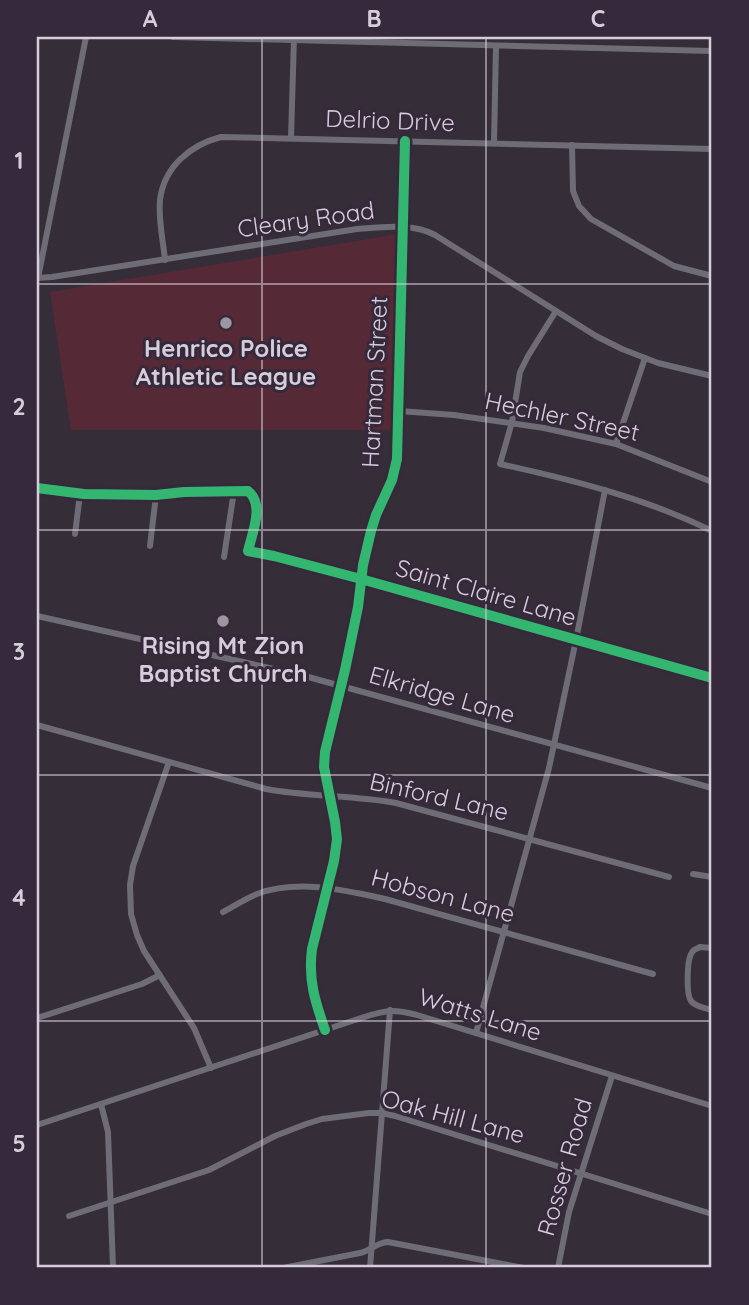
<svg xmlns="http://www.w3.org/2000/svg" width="749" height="1305" font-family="Quicksand,sans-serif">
<rect width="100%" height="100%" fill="#352d38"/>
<path fill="#552a36" d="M398 234 394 430H71L50 292Z"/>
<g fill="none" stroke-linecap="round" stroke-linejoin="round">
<g stroke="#6e6c76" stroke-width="6">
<path d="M173 37 712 51"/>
<path d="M291 138 294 38"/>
<path d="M494 143 496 46"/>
<path d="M572 145 573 191 579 206 591 219 674 266 712 276"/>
<path d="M165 260C163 240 158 219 160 200 164 167 190 145 221 137L712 149"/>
<path d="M37 278 52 277 357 229C382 227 413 223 435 235L596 336 622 349 658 363 712 376"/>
<path d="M38 278 86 37"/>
<path d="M556 311 528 356 520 372 512 422 500 464C573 480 645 498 712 531"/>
<path d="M399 411 454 415 544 428 616 444 712 482"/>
<path d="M616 444 645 358"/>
<path d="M37 488 84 494 156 495 184 492 248 491C265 505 252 533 248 551L274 556 361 579 712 678"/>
<path d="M75 534 80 494"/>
<path d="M150 546 156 495"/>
<path d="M224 557 234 491"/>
<path d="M37 616 301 675 712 788"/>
<path d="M37 725 266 789C309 797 353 795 396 803L669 877"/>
<path d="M169 762 133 866 130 885 131 914 137 935 144 951 194 1028 211 1068"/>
<path d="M693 874 712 877"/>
<path d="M223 912C234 906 245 899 257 894 297 879 344 890 385 899L653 974"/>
<path d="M712 948 700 947C694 950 694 949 691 954 687 962 686 994 691 1001 696 1007 705 1008 712 1010"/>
<path d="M37 1018 142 984 160 975"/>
<path d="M325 1030C315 1001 308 980 312 949L334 861 337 839 335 822 324 767 325 752 345 670 358 607 363 565 371 531 376 515 392 480 397 459 405 141"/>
<path d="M476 1033 549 768 576 640 605 490"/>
<path d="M101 1104 108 1132 113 1268"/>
<path d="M37 1125 352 1021C381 1012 387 1007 417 1015L712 1106"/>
<path d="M69 1216 209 1170 275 1136 306 1124 322 1119 369 1113H382L395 1116 712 1214"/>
<path d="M283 1268 360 1253C371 1250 376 1243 388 1242L524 1268"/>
<path d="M370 1268 390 1010"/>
<path d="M558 1268 569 1212 612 1076"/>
</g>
<defs>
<g id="cycleway">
<path d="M37 488 84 494 156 495 184 492 248 491C265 505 252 533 248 551L274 556 361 579 712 678"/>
<path d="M325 1030C315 1001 308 980 312 949L334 861 337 839 335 822 324 767 325 752 345 670 358 607 363 565 371 531 376 515 392 480 397 459 405 141"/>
</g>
</defs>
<use href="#cycleway" stroke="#37293c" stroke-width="15"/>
<use href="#cycleway" stroke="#33b770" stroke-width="10"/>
</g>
<path fill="none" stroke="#d6cdda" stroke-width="2" stroke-opacity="0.55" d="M262 37V1268M486 37V1268M37 284H712M37 530H712M37 775H712M37 1021H712"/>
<g fill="#9e95a1" stroke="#37293c" stroke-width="2.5">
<circle cx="226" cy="323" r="7"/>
<circle cx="223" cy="621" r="7"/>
</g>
<g text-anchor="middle" stroke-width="6" stroke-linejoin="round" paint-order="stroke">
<g font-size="24" fill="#d6cdda" stroke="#37293c">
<text transform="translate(390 121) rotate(2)" y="8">Delrio Drive</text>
<text transform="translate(306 220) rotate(-8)" y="8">Cleary Road</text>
<text transform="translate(375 382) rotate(-87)" y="8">Hartman Street</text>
<text transform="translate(562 417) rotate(12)" y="8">Hechler Street</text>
<text transform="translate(486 593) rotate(16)" y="8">Saint Claire Lane</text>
<text transform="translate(442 695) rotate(16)" y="8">Elkridge Lane</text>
<text transform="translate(439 797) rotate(13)" y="8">Binford Lane</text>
<text transform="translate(443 896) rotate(15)" y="8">Hobson Lane</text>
<text transform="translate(480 1015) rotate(17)" y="8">Watts Lane</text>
<text transform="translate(453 1117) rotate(15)" y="8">Oak Hill Lane</text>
<text transform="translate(565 1167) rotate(-74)" y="8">Rosser Road</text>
</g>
<g font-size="24" font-weight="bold" fill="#d6cdda" stroke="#37293c">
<text x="226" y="357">Henrico Police<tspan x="226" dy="28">Athletic League</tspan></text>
<text x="223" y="654">Rising Mt Zion<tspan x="223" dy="28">Baptist Church</tspan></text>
</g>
</g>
<rect width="749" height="1305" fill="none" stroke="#37293c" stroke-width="77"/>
<rect x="38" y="38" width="672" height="1228" fill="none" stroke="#d6cdda" stroke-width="2.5"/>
<g font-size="23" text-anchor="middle" font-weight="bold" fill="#d6cdda">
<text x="150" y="27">A</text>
<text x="374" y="27">B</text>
<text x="598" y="27">C</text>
<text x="19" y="169">1</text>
<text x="19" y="415">2</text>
<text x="19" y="660">3</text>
<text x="19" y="906">4</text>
<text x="19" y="1152">5</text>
</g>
</svg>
